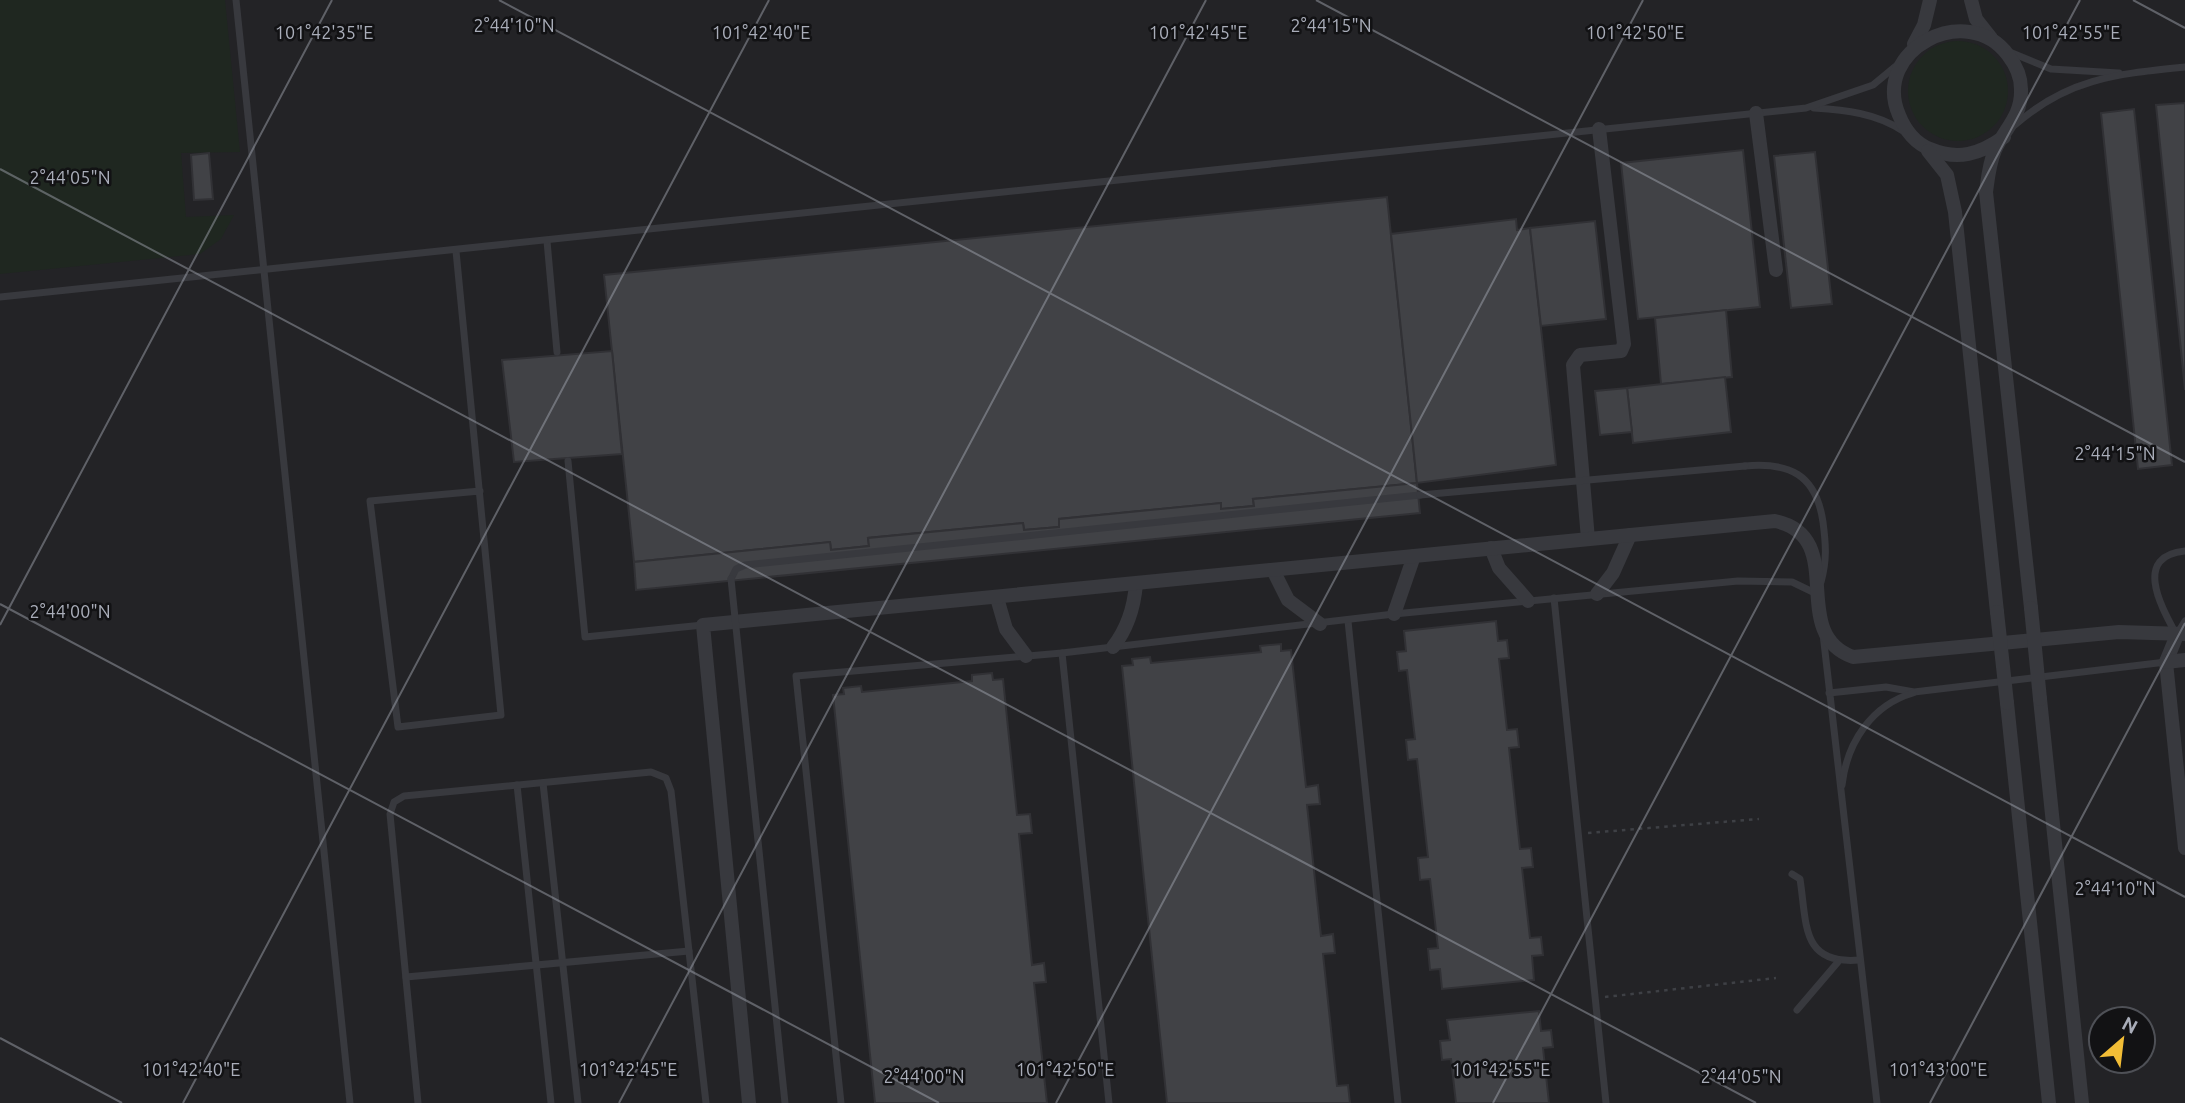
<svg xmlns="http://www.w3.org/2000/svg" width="2185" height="1103" font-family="Ubuntu,sans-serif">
<rect width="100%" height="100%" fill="#171719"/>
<path fill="#232326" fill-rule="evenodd" d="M0 0H2185V1103H0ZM2101 1019H2143V1061H2101Z"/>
<g fill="#1f2720">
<path d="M0 0H225L240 152 181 153 186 217 234 215 221 239 200 254 0 274Z"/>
<circle cx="1958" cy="91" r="50"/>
</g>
<g fill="#414246" stroke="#313135" stroke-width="2">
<path d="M2185 103V390L2156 105Z"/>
<path d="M2134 109 2172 465 2138 469 2101 113Z"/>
<path d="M1743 150 1760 307 1638 319 1621 163Z"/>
<path d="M1815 152 1832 304 1791 308 1774 156Z"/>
<path d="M209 153 213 199 194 200 191 155Z"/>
<path d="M1387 197 1417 483 1253 499 1254 506 1221 509V503L1059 519V527L1024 530 1023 523 868 538 869 546 831 550 830 542 634 562 604 275Z"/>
<path d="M1516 219 1517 230 1530 228 1556 465 1417 483 1391 234Z"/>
<path d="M1595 221 1606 319 1541 326 1530 228Z"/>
<path d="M1726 310 1732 377 1661 384 1655 318Z"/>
<path d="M612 351 622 454 514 462 502 360Z"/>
<path d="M1725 377 1731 432 1633 443 1627 388Z"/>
<path d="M1627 388 1632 432 1600 435 1595 391Z"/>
<path d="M1417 483 1420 513 636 590 634 562 830 542 831 550 869 546 868 538 1023 523 1024 530 1059 527V519L1221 503V509L1254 506 1253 499Z"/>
<path d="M1496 621 1498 641 1507 640 1509 658 1499 659 1507 730 1517 729 1519 747 1509 748 1520 849 1531 848 1533 867 1522 868 1530 938 1541 937 1543 955 1532 956 1534 980 1442 989 1440 969 1430 970 1428 949 1438 948 1430 879 1420 880 1418 858 1428 857 1417 759 1408 760 1406 740 1415 739 1407 670 1399 671 1397 652 1406 651 1404 631Z"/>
<path d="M1281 644V651L1291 650 1306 787 1318 785 1320 804 1307 805 1321 936 1333 934 1335 953 1323 954 1337 1086 1348 1085 1350 1103H1167L1122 666 1133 665 1132 659 1150 657 1151 663 1261 652 1260 646Z"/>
<path d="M992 673 993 680 1003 679 1017 815 1030 814 1032 833 1019 834 1032 965 1044 963 1046 982 1034 983 1047 1103H875L833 695 844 694 843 688 861 686 862 692 972 681V675Z"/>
<path d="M1539 1011 1541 1031 1551 1030 1553 1047 1543 1048 1549 1103H1456L1451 1059 1442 1060 1440 1041 1450 1040 1447 1020Z"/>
</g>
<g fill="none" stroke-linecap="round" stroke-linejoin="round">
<g stroke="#3e4045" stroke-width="2.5" stroke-dasharray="3.5 5" stroke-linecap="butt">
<path d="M1588 833 1759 819"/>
<path d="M1605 997 1776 978"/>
</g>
<g stroke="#38393e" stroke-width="7">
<path d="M236 0 350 1103"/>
<path d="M2012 53 2051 69 2119 73"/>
<path d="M1814 108C1845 110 1876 113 1903 131"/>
<path d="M2015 125C2068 78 2117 74 2185 67"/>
<path d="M547 241 557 352"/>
<path d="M456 251 501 715 398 727 370 501 480 491"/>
<path d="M0 297 1806 108 1873 85 1896 66"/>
<path d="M568 461 585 637 703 625"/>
<path d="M1745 466C1789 462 1816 474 1823 522 1826 545 1827 560 1821 582"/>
<path d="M731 579 736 569 745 565 1420 495"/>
<path d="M1554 598 1606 1103"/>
<path d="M1348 621 1398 1103"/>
<path d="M1823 634 1877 1103"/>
<path d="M2176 634C2162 608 2132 556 2185 551"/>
<path d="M2177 634 2185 621"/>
<path d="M1062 653 1109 1103"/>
<path d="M1829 693 1886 687 1914 692 2166 662"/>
<path d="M543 783 578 1103"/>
<path d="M517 785 551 1103"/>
<path d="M1842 785C1847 742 1872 705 1913 693"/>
<path d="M1792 874 1800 879C1807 924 1801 965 1859 960"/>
<path d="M406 977 689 951"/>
<path d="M1797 1010 1838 962"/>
<path d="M418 1103 390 814 394 802 404 796 651 772 666 778 671 791 706 1103"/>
<path d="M841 1103 796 676 1062 653 1394 614 1738 581 1792 582 1817 594"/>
</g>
<g stroke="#38393e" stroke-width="14">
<path d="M1971 0 1976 19 1991 38"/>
<path d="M1914 44 1924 25 1930 0"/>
<path d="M1756 113 1776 270"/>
<path d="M2004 137C1980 154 1958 161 1930 149 1915 143 1905 130 1899 115 1871 50 1967 0 2008 55 2015 64 2021 76 2021 89 2022 116 2005 128 1995 150 1989 164 1988 178 1986 192L2031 608"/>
<path d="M1928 151 1947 175 1955 212 1997 612"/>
<path d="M1588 539 1573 365 1580 355 1621 351 1624 344 1599 129"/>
<path d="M1491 548 1499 568 1528 601"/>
<path d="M1273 570 1288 600 1320 624"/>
<path d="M1597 594 1613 573 1630 535"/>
<path d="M997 598 1006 629 1026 656"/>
<path d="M1394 614 1414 556"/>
<path d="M2177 635 2166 662 2185 848"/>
<path d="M1113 647C1128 628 1134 608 1136 584"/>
<path d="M2166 662 2185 660"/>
<path d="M2040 699 2082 1103"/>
<path d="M2007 703 2049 1103"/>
<path d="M749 1103 703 625 1775 521C1850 537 1786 633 1853 657L2119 632 2185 634"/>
</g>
<g stroke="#38393e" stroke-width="7">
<path d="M1420 495 1745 466"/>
<path d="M731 579 785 1103"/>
</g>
<g stroke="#38393e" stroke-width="14">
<path d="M2031 608 2040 699"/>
<path d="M1997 612 2007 703"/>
</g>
</g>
<path fill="none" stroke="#a9adb9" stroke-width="2" stroke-opacity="0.45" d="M499 0 2185 897M1316 0 2185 462M2133 0 2185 28M0 169 1756 1103M0 604 939 1103M0 625 332 0M0 1038 122 1103M183 1103 769 0M619 1103 1206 0M1056 1103 1643 0M1493 1103 2080 0M1930 1103 2185 623"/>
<g font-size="18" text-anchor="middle" fill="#a9adb9" stroke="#121214" stroke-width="5" stroke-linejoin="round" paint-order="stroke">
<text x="514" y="32">2°44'10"N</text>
<text x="1331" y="32">2°44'15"N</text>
<text x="324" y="39">101°42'35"E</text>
<text x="761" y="39">101°42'40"E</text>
<text x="1198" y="39">101°42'45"E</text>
<text x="1635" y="39">101°42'50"E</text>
<text x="2071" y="39">101°42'55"E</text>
<text x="70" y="184">2°44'05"N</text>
<text x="2115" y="460">2°44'15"N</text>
<text x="70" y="618">2°44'00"N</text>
<text x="2115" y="895">2°44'10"N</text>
<text x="191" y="1076">101°42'40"E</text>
<text x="628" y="1076">101°42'45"E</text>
<text x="1065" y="1076">101°42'50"E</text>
<text x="1501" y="1076">101°42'55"E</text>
<text x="1938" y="1076">101°43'00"E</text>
<text x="924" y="1083">2°44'00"N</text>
<text x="1741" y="1083">2°44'05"N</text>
</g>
<g transform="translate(2122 1040) rotate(28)"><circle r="33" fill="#121214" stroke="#4e5056" stroke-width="2"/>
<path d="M0-5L12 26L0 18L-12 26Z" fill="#f2bd36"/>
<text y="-10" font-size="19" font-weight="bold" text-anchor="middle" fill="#a9adb9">N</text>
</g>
</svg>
